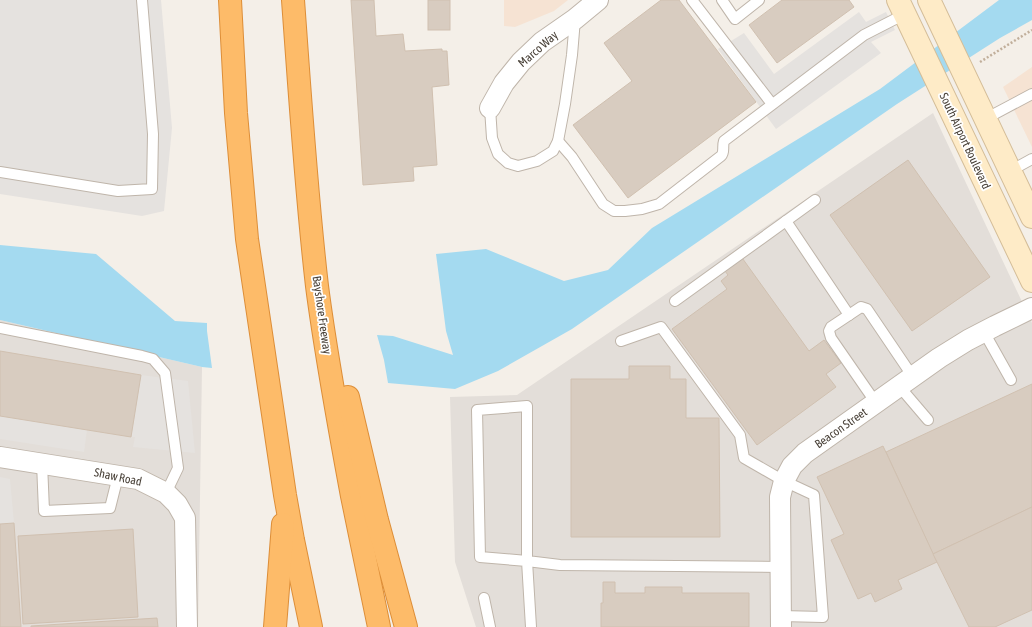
<svg xmlns="http://www.w3.org/2000/svg" width="1032" height="627" font-family="'Asap Condensed',sans-serif">
<rect width="100%" height="100%" fill="#f4efe8"/>
<g fill="#f6e3d3">
<path d="M504 0H568L554 11 515 27 504 26Z"/>
<path d="M1032 67V147L1003 87Z"/>
</g>
<g fill="#e3ded9">
<path d="M933 113 1032 323V627H476L455 562 450 397 517 395Z"/>
<path d="M0 320 202 367 198 627H0Z"/>
</g>
<g fill="#e5e2df">
<path d="M0 0H161L172 128 164 211 142 216 0 194Z"/>
<path d="M859 12 866 22 886 12 895 30 871 42 881 53 776 129 718 49 744 33 774 74Z"/>
<path d="M141 375 188 381 195 453 133 447 135 437H131Z"/>
<path d="M0 416 87 430 84 452 0 439Z"/>
<path d="M0 477 10 479 14 523 0 524Z"/>
</g>
<g fill="#a4daf0">
<path d="M999 0H1032V20L1000 38 897 104 572 329 498 371 455 389 388 383 384 360 377 335 393 336 453 355 446 331 436 254 486 249 564 281 608 270 652 228 880 89Z"/>
<path d="M0 245 96 254 175 321 207 323V331L212 368 202 367 0 320Z"/>
</g>
<g fill="#d8ccc0" stroke="#d0c0b0">
<path d="M351 0H374L376 36 403 34 405 51 442 49V51H447L449 85 432 87 437 165 413 167 414 181 363 185Z"/>
<rect x="428" y="0" width="22" height="30"/>
<path d="M661 0H679L756 102 628 198 573 125 632 81 604 43Z"/>
<path d="M782 0H849L854 7 777 63 749 25Z"/>
<path d="M908 160 990 277 912 331 830 215Z"/>
<path d="M740 255 809 351 824 340 841 363 826 374 836 387 757 445 672 329 727 289 721 281 728 275 722 267Z"/>
<path d="M0 351 141 375 131 437 0 416Z"/>
<path d="M629 366H670V379H686V418H719L720 537H571V379H629Z"/>
<path d="M1032 384V507L933 554 886 452Z"/>
<path d="M883 446 937 562 898 580 902 589 875 602 871 593 858 599 831 540 844 534 817 477Z"/>
<path d="M1032 507V610L995 627H969L933 554Z"/>
<path d="M14 523 21 627H0V524Z"/>
<path d="M133 529 138 617 23 624 18 536Z"/>
<path d="M603 582H615V593H645V587H682V593H749V627H601V603H603Z"/>
<path d="M157 618 158 627H31V626Z"/>
</g>
<g fill="none" stroke-linecap="round" stroke-linejoin="round">
<defs>
<g id="lane">
<path d="M692 0 772 104"/>
<path d="M722 0 735 19 759 0"/>
<path d="M490 108 492 138 498 154 508 163 518 166 537 161 553 151 558 141 565 104 572 55 575 19"/>
<path d="M985 119 1032 94"/>
<path d="M558 141 572 157 603 204 614 211H625L642 209 659 204 721 156C725 152 722 147 724 141L864 35 905 14"/>
<path d="M1010 171 1032 159"/>
<path d="M0 172 118 191 152 189 153 134 142 0"/>
<path d="M786 221 849 315"/>
<path d="M675 301 815 200"/>
<path d="M0 328 142 356 153 359 165 373 178 468 166 493"/>
<path d="M984 332 1011 380"/>
<path d="M621 341 661 327 740 435 744 458 784 481 814 495 823 617 781 616"/>
<path d="M899 386 928 420"/>
<path d="M876 403 831 338 829 331 831 327 861 307 867 309 913 377"/>
<path d="M42 463 44 511 110 508 118 476"/>
<path d="M484 598 490 627"/>
<path d="M531 627 527 561 480 557 477 410 527 406V561L560 565 781 567"/>
</g>
<g id="street">
<path d="M490 108 504 83 521 62 542 42 575 19 598 0"/>
<path d="M0 457 138 479 166 493 177 504 185 518 187 627"/>
<path d="M781 627 780 497 784 481 792 466 805 453 939 358 968 340 995 326 1032 308"/>
</g>
<g id="secondary">
<path d="M898 0 1032 281"/>
<path d="M929 0 1032 217"/>
</g>
<g id="highway">
<path d="M230 0 236 113 247 239 285 495 293 540 311 627"/>
<path d="M293 0C300 95 306 191 317 286 326 356 339 426 352 496 361 540 370 583 379 627"/>
<path d="M348 397 377 520 406 627"/>
<path d="M275 627 283 524"/>
</g>
</defs>
<use href="#lane" stroke="#bfb5aa" stroke-width="12"/>
<use href="#street" stroke="#bfb5aa" stroke-width="22"/>
<use href="#secondary" stroke="#d4bd98" stroke-width="24"/>
<use href="#highway" stroke="#dd8e38" stroke-width="24"/>
<path stroke="#c1af9b" stroke-width="2.5" stroke-dasharray="2 2" stroke-linecap="butt" d="M980 62 1032 30"/>
<use href="#lane" stroke="#fff" stroke-width="10"/>
<use href="#street" stroke="#fff" stroke-width="20"/>
<use href="#secondary" stroke="#feebc7" stroke-width="22"/>
<use href="#highway" stroke="#fdbb69" stroke-width="22"/>
</g>
<g text-anchor="middle" stroke-width="3.5" stroke-linejoin="round" paint-order="stroke">
<g font-size="12" fill="#473f36" stroke="#fff">
<text transform="translate(538 49) rotate(-41)" y="4">Marco Way</text>
<text transform="translate(965 141) rotate(65)" y="4">South Airport Boulevard</text>
<text transform="translate(322 315) rotate(82)" y="4">Bayshore Freeway</text>
<text transform="translate(841 428) rotate(-35)" y="4">Beacon Street</text>
<text transform="translate(118 477) rotate(12)" y="4">Shaw Road</text>
</g>
</g>
</svg>
